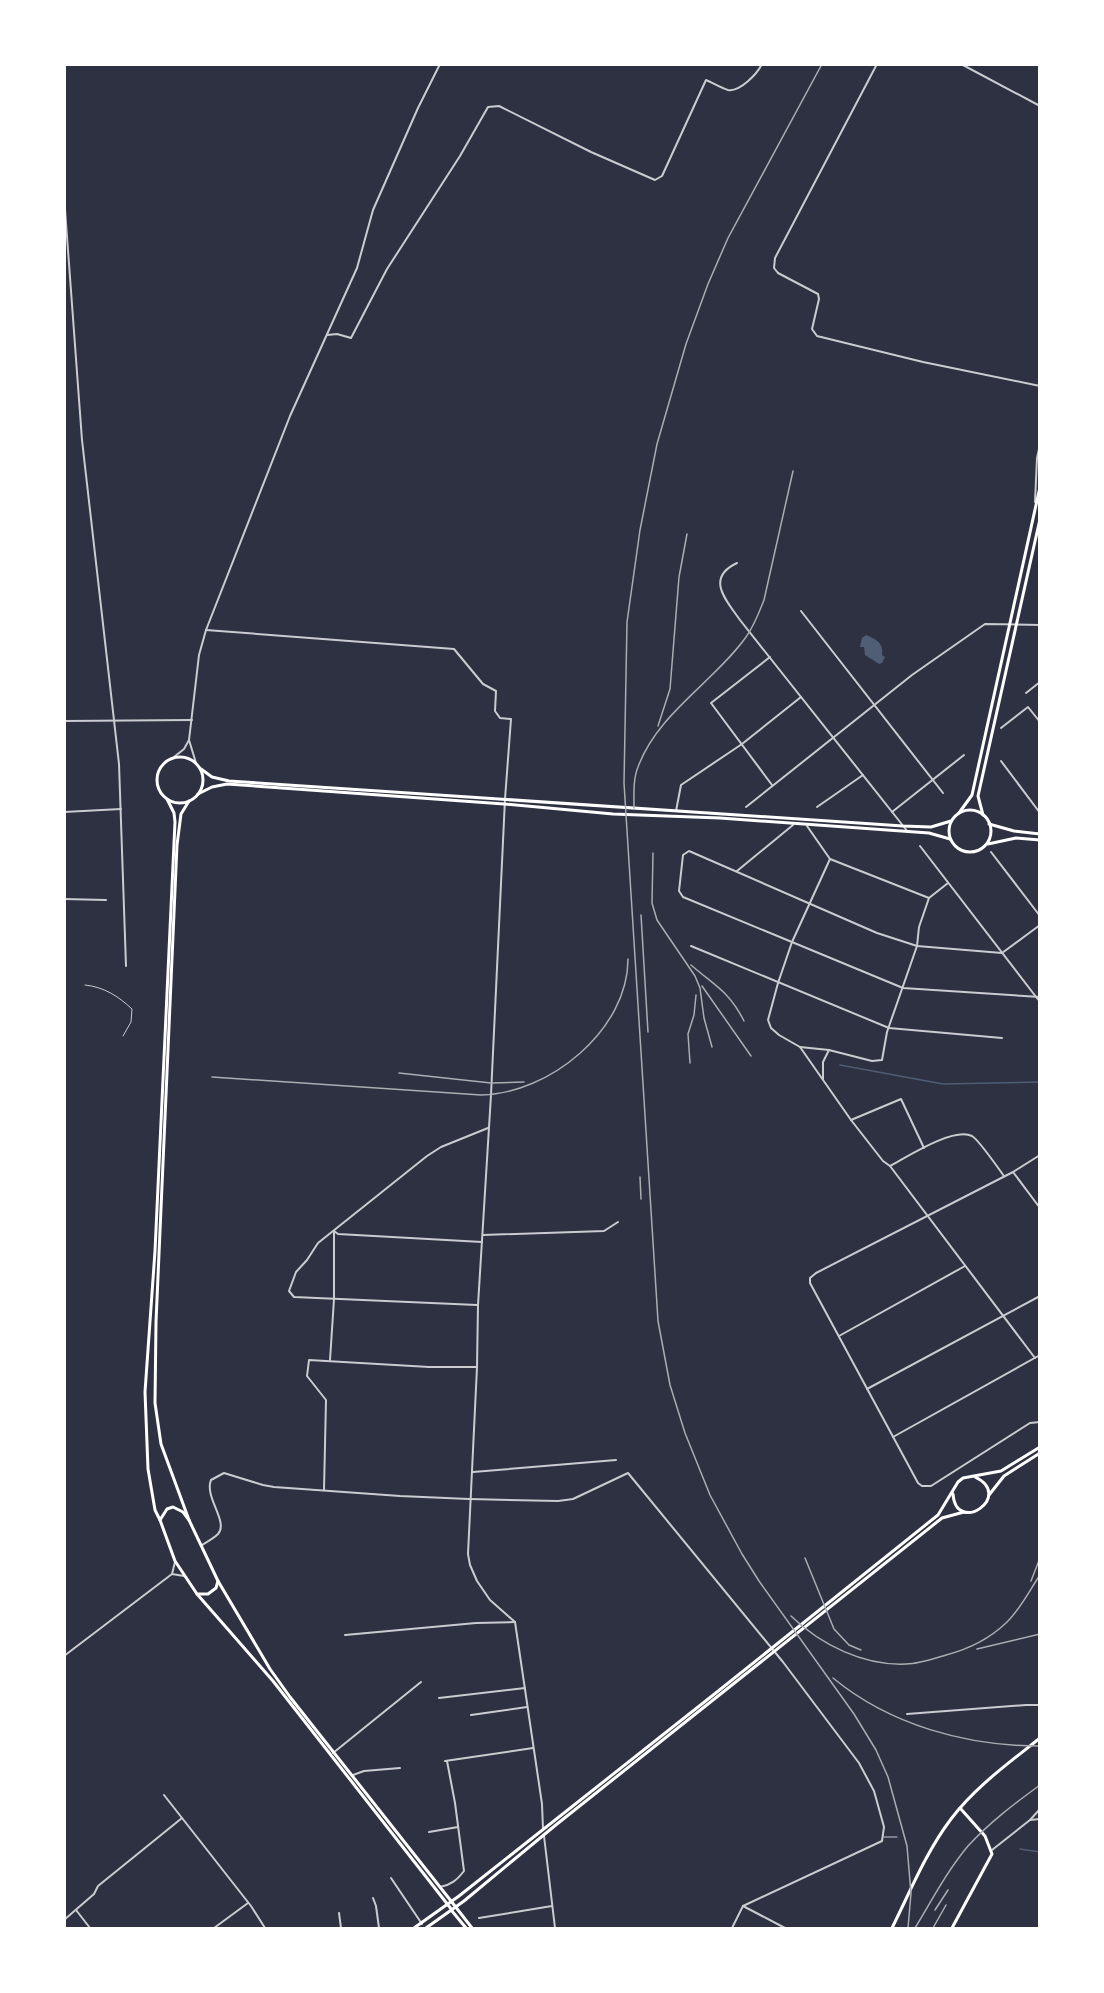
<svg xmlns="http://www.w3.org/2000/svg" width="1104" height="1993" font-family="Lato,sans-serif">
<rect width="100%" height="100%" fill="#2d3142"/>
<path fill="#4f5d75" d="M866 635C876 639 884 643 882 655L885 657 882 663 879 664 865 655 864 647H860L862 638Z"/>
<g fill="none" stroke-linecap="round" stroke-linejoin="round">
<g stroke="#4f5d75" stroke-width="1.5">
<path d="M840 1065 943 1084 1040 1082"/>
<path d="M1020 1849 1040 1852"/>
</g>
<g stroke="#caccd0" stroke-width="1">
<path d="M85 985C104 987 118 996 132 1009L131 1022 123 1036"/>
<path d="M884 1837H897"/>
</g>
<g stroke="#caccd0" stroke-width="2">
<path d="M877 64 775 258 774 268 778 273 818 294 819 299 812 329 817 336 923 362 1040 386"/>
<path d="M961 64 1040 106"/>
<path d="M64 196 82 440 119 764 126 966"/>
<path d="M327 335 337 334 351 338 387 269 460 156 488 107 499 106 591 152 655 180 662 176 706 80C713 83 721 88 728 90 740 92 757 74 762 64"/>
<path d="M1035 502 1037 458 1040 445"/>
<path d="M737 563C705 578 726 600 740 620L908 832"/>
<path d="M801 611 943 793"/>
<path d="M206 630 454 649 483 684 496 691 495 711 500 718 511 719 505 799"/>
<path d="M770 657 711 703 772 785"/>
<path d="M1026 693 1040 682"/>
<path d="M64 721 192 720"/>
<path d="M1001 728 1028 707 1040 722"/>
<path d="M1001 761 1040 813"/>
<path d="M746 807 912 675 985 624 1040 625"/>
<path d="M817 807 863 775"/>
<path d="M676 811 681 785 742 744 801 697"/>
<path d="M64 812 121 809"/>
<path d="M892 812 964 755"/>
<path d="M807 826 830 859 929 898 948 883"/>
<path d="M920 846 1040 1002"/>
<path d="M991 852 1040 916"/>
<path d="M830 859 792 942 778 983 768 1020 771 1028 779 1035 800 1047 829 1050 872 1061 882 1060 887 1032 917 946 919 927 929 898"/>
<path d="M737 871 793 825"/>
<path d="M64 899 106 900"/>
<path d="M1040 925 1002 953 917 946 877 933 689 851 683 855 679 891 683 897 903 988 1040 997"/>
<path d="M691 946 889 1028 1002 1038"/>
<path d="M800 1047 851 1120 883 1161 890 1166 1035 1358"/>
<path d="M823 1079V1062L829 1050"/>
<path d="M851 1120 901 1099 924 1148"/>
<path d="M1040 1155 1013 1172 816 1273 810 1278V1283L918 1483 922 1486H931L1030 1423 1040 1422"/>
<path d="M890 1166C907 1157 953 1127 972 1136 979 1140 998 1168 1004 1176"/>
<path d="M1013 1172 1040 1208"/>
<path d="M483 1235 604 1231 618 1222"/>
<path d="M477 1305 294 1297 289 1291 296 1272 307 1260 318 1243 427 1156 441 1147 488 1128"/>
<path d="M839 1336 965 1266"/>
<path d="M330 1360 334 1299V1231L338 1234 482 1242"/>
<path d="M867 1389 1040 1296"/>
<path d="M893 1437 1040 1355"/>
<path d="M473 1472 616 1460"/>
<path d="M324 1490 326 1400 307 1376 309 1360 429 1367H477"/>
<path d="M469 1499 558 1501 573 1499 628 1473 783 1662 859 1763 874 1791 884 1827 882 1841 743 1906"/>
<path d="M345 1635 476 1623 515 1622"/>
<path d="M439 1698 525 1688"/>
<path d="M907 1714 1026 1705H1040"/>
<path d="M471 1715 527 1707"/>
<path d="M333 1753 421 1682"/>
<path d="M445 1761 533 1748"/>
<path d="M353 1775 364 1771 400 1768"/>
<path d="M164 1795 251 1906 265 1928"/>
<path d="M1030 1820 1040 1819"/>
<path d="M429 1832 458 1827"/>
<path d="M544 1836 555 1928"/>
<path d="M992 1850 1030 1820 1040 1809"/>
<path d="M391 1878 422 1924"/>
<path d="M440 1887C451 1885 457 1880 464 1871L455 1803 447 1761"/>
<path d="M373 1898 376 1906 379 1928"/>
<path d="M743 1906 785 1928"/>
<path d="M76 1910 90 1928"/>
<path d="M339 1913 341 1928"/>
<path d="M479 1918 552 1906"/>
<path d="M64 1920 94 1894 98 1886 182 1818"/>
<path d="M214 1928 248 1903"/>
<path d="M732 1928 743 1906"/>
</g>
<g stroke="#caccd0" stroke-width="2">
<path d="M174 757 184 749 189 740"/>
<path d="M196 763 189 740 199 655 206 630 290 416 357 268 373 210 418 108 440 64"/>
<path d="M505 799 491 1095 478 1305 477 1367 468 1554 470 1565 477 1581 490 1600 515 1622 542 1804 543 1829"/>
<path d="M202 1545C207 1542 214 1538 218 1534 229 1522 204 1497 211 1480L224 1473 263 1485 274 1487 400 1496 469 1499"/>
<path d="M172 1574 175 1562"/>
<path d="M64 1656 172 1574 184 1576"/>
</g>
<g stroke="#fff" stroke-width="3">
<path d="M451 1901 472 1928"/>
<path d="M452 1911 466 1928"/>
<path d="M952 1928 992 1854 985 1836 960 1808"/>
</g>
<g stroke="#fff" stroke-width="3">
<circle cx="180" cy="780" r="23"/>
<path d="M201 769 212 777 229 781 903 826 931 827 951 821"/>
<path d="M198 794 212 787 227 784 504 804 613 814 720 818 929 833 950 839"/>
<circle cx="970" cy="831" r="21"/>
<path d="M959 813 972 795 1040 487"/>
<path d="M983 815 978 796 1040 519"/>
<path d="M989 824 1014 831 1040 834"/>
<path d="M988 844 1016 838 1040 840"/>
<path d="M953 1494C956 1536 1015 1496 975 1477"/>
<path d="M989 1495 1004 1476 1040 1453"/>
<path d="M173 1507 183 1512 189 1520 218 1581 216 1588 208 1594H197L175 1561 160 1520 167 1509Z"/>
<path d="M160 1520 155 1510 148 1469 145 1392 155 1251 175 822 174 813 167 799"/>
<path d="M189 1520 161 1444 155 1403 156 1322 177 845 181 814 189 801"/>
<path d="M218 1581 270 1669 290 1697 451 1901"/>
<path d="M197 1594 273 1681 452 1910"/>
<path d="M414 1928 459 1896 717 1692 938 1515 958 1482 963 1478 1001 1471 1040 1447"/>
<path d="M426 1928 464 1901 557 1824 942 1518 964 1512"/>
<path d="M892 1928C910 1892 926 1852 951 1819 975 1787 1009 1763 1040 1738"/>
</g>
<g stroke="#abadb3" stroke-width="1.5">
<path d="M822 64 728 238 708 284 686 344 657 444 640 530 627 622 624 783 658 1321 670 1385 685 1433 710 1495 742 1554 759 1581 854 1714 876 1750 888 1777 907 1846 911 1893 908 1928"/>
<path d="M658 726 670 689 679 577 687 534"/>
<path d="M634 808C634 794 633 779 638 767 658 713 714 682 746 637 754 626 759 613 764 600L793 471"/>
<path d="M653 853 652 903 657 920 695 976 700 988 704 1018 712 1047"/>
<path d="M641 915 648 1032"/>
<path d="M691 965C715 986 729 991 744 1021"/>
<path d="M702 986 751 1056"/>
<path d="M690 1063 688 1034 694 1015 696 995"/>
<path d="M399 1073 491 1083 524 1082"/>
<path d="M212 1077 481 1095C549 1094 628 1030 628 959"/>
<path d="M640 1177 641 1199"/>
<path d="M805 1558 834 1629 849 1645 861 1650"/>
<path d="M1031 1581 1040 1558"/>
<path d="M791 1616C821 1645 864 1666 906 1664 919 1664 933 1659 946 1655 969 1649 988 1640 1006 1623 1020 1610 1029 1591 1040 1575"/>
<path d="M977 1649 1040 1634"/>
<path d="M833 1678C890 1725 966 1746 1040 1746"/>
<path d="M935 1910 948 1890"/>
<path d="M915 1928C932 1900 947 1871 968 1846 990 1822 1014 1804 1040 1785"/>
<path d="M933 1928 946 1905"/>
</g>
</g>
<rect width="1104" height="1993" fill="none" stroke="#ffffff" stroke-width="132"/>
</svg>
